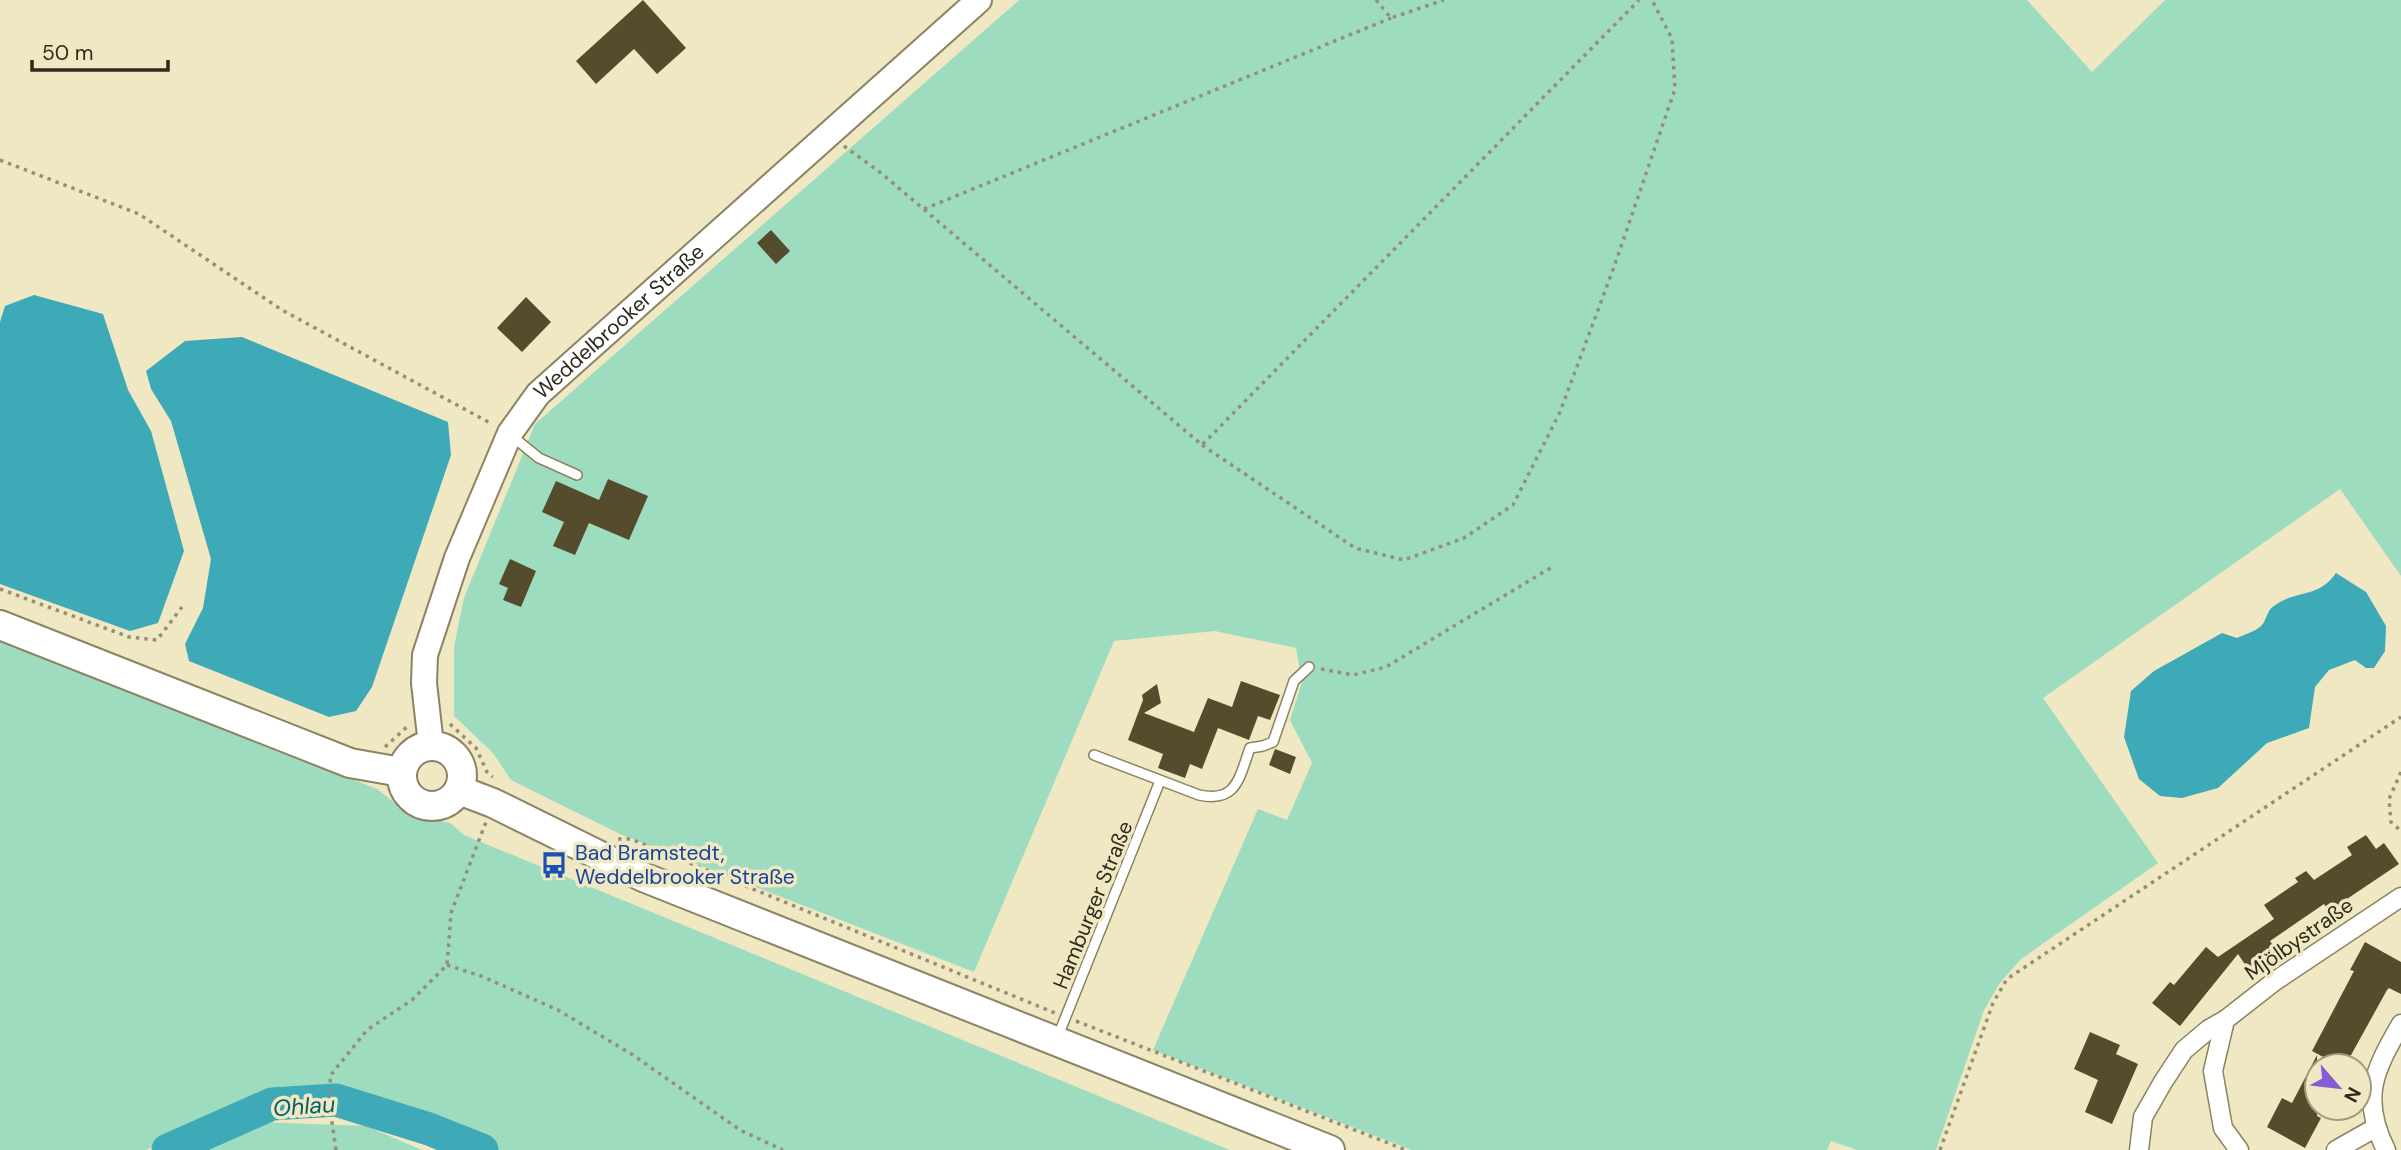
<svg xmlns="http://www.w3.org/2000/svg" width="2401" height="1150" font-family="'DM Sans',sans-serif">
<rect width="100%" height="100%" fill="#f0e7c3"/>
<g fill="#9ddcbf">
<path d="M1019 0H2027L2092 72 2165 0H2401V576L2340 489 2043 698 2158 863 2021 959 2000 983 1984 1010 1936 1150H1857L1831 1141 1827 1150H1412L1153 1050 1258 809 1287 820 1312 763 1290 720 1302 682 1296 648 1215 631 1114 641 974 972 622 835 511 780 493 753 454 716V647L464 598 535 424Z"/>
<path d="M0 639 377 789 409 814 450 823 464 835 1230 1150H495L385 1109 266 1096 146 1150H0Z"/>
<path d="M259 1122 366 1126 422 1150H187Z"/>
</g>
<g fill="#3ea9b7">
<path d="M34 295 103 314 128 390 151 431 184 551 158 623 130 631 0 584V322L5 306Z"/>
<path d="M242 337 448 422 451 455 372 687 356 711 329 717 189 661 185 644 203 608 211 559 171 421 151 389 146 371 185 341Z"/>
<path d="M2336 573 2366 592 2386 626 2385 651 2374 668H2366L2355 660 2329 670 2315 687 2309 728 2267 743 2218 788 2182 798 2160 796 2139 779 2124 737 2131 691 2154 671 2222 633 2237 638C2245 634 2257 631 2262 625 2267 619 2267 610 2274 606 2297 589 2318 599 2336 573Z"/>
</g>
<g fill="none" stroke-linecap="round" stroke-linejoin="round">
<path stroke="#3ea9b7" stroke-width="33" d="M168 1150 272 1104 336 1100 429 1129 482 1150"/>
</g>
<g fill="#544c2c">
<path d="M643 0 686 48 657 74 634 49 596 84 576 61Z"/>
<path d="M771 230 790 251 776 264 757 243Z"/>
<path d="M526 297 551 322 522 352 497 328Z"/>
<path d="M608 479 648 496 629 540 589 523 575 555 553 546 564 522 542 512 556 481 599 500Z"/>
<path d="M510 559 536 571 521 607 503 600 508 588 499 584Z"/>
<path d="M1241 681 1280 695 1270 720 1258 716 1249 740 1218 728 1202 769 1190 764 1185 778 1158 768 1163 754 1128 740 1143 700 1142 695 1157 684 1161 703 1144 713 1194 732 1208 698 1232 707Z"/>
<path d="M1275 749 1296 757 1290 774 1269 765Z"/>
<path d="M2366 835 2376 849 2384 843 2399 864 2329 911 2324 904 2270 941 2278 953 2250 972 2238 954 2180 1026 2152 1003 2170 982 2174 985 2206 947 2218 957 2274 919 2264 905 2298 882 2295 878 2306 871 2314 880 2352 855 2347 847Z"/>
<path d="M2365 942 2401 962V994L2389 988 2387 990 2345 1066H2340L2312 1051 2354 971 2350 970Z"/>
<path d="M2090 1032 2120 1045 2116 1054 2138 1064 2112 1124 2085 1112 2098 1080 2074 1069Z"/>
<path d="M2317 1055V1116L2321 1118 2305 1148 2267 1127 2282 1098 2292 1103Z"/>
</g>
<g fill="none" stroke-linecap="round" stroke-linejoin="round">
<defs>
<g id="lane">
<path d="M513 437 539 458 577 475"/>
<path d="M1094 755 1199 795C1237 803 1239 778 1250 748L1263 746 1273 742 1294 681 1309 667"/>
<path d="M1058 1036 1160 781"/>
</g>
<g id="street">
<path d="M2139 1150 2143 1117 2163 1082 2184 1050 2209 1029 2225 1020"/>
<path d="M2239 1150 2223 1128 2213 1071 2225 1020 2275 981 2401 897"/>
<path d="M2336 1150 2375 1128"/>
<path d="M2386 1150C2360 1098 2374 1071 2401 1024"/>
</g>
<g id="secondary">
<path id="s1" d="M431 745 424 683 425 655 457 558 510 433 538 394 979 0"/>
</g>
<g id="primary">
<path d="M0 625 350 763 401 772"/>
<circle cx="432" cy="776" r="30"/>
<path d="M459 790 493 803 643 877 1330 1150"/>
</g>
</defs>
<use href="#lane" stroke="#8b8361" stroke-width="12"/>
<use href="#street" stroke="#8b8361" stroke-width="21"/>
<use href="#secondary" stroke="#8b8361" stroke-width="28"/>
<use href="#primary" stroke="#8b8361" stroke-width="32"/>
<g stroke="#968f75" stroke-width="3.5" stroke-dasharray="3.5 5" stroke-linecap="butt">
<path d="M1376 0 1391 18 1444 0"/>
<path d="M844 146 881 173 1202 445 1639 0"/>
<path d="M0 160 139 214 282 310 492 424"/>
<path d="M924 209 1391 18"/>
<path d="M1202 445 1355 548 1404 560 1464 538 1513 505 1560 412 1614 267 1675 89 1672 39 1652 0"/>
<path d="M0 589 129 637 157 640 182 607"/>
<path d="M1321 669 1353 675 1386 667 1552 567"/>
<path d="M450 724 476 748 487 772 493 777"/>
<path d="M385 747 410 724"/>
<path d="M2401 772 2389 799 2391 822 2401 831"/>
<path d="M618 839H631L1055 1013"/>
<path d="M447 965 481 976 558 1010 633 1055 740 1130 783 1150"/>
<path d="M1076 1021 1406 1150"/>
<path d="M336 1150 332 1122 330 1076 367 1030 412 1000 447 965 451 913 486 822"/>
<path d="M1940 1150 1993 1003 2007 979 2401 717"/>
</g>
<use href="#lane" stroke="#fff" stroke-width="9"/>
<use href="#street" stroke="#fff" stroke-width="18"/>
<use href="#secondary" stroke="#fff" stroke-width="24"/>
<use href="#primary" stroke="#fff" stroke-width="28"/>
</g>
<defs>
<symbol id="bus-bare" viewBox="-9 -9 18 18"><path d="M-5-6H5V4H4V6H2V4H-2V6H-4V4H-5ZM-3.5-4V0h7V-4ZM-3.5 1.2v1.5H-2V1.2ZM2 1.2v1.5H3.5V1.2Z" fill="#1a4fb4" stroke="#f0e7c3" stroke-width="2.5" paint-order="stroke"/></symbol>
</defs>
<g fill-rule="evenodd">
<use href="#bus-bare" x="535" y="846" width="38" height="38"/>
</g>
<g text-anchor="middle" stroke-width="7" stroke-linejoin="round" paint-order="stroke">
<g font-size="21" fill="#2e2a1c" stroke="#f0e7c3">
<text dy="7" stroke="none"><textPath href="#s1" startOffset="485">Weddelbrooker Straße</textPath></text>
<text transform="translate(1093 905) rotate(-68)" y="7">Hamburger Straße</text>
<text transform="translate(2299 939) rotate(-35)" y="7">Mjölbystraße</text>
</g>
<g font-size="21" fill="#164399" stroke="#f0e7c3" text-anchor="start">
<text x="575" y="860">Bad Bramstedt,<tspan x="575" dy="24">Weddelbrooker Straße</tspan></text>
</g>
<g font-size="23" font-style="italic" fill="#00606a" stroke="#f0e7c3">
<text transform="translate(304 1106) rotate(-4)" y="8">Ohlau</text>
</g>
</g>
<g transform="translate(2338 1087) rotate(118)"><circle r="33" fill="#f0e7c3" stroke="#a29b80" stroke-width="2"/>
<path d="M0-5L12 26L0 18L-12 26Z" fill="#855cd6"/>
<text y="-10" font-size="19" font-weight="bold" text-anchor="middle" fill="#2e2a1c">N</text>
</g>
<path d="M32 60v10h136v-10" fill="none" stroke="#2e2a1c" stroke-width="3.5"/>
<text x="42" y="60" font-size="21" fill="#2e2a1c" stroke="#f0e7c3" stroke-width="5" paint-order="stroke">50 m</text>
</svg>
